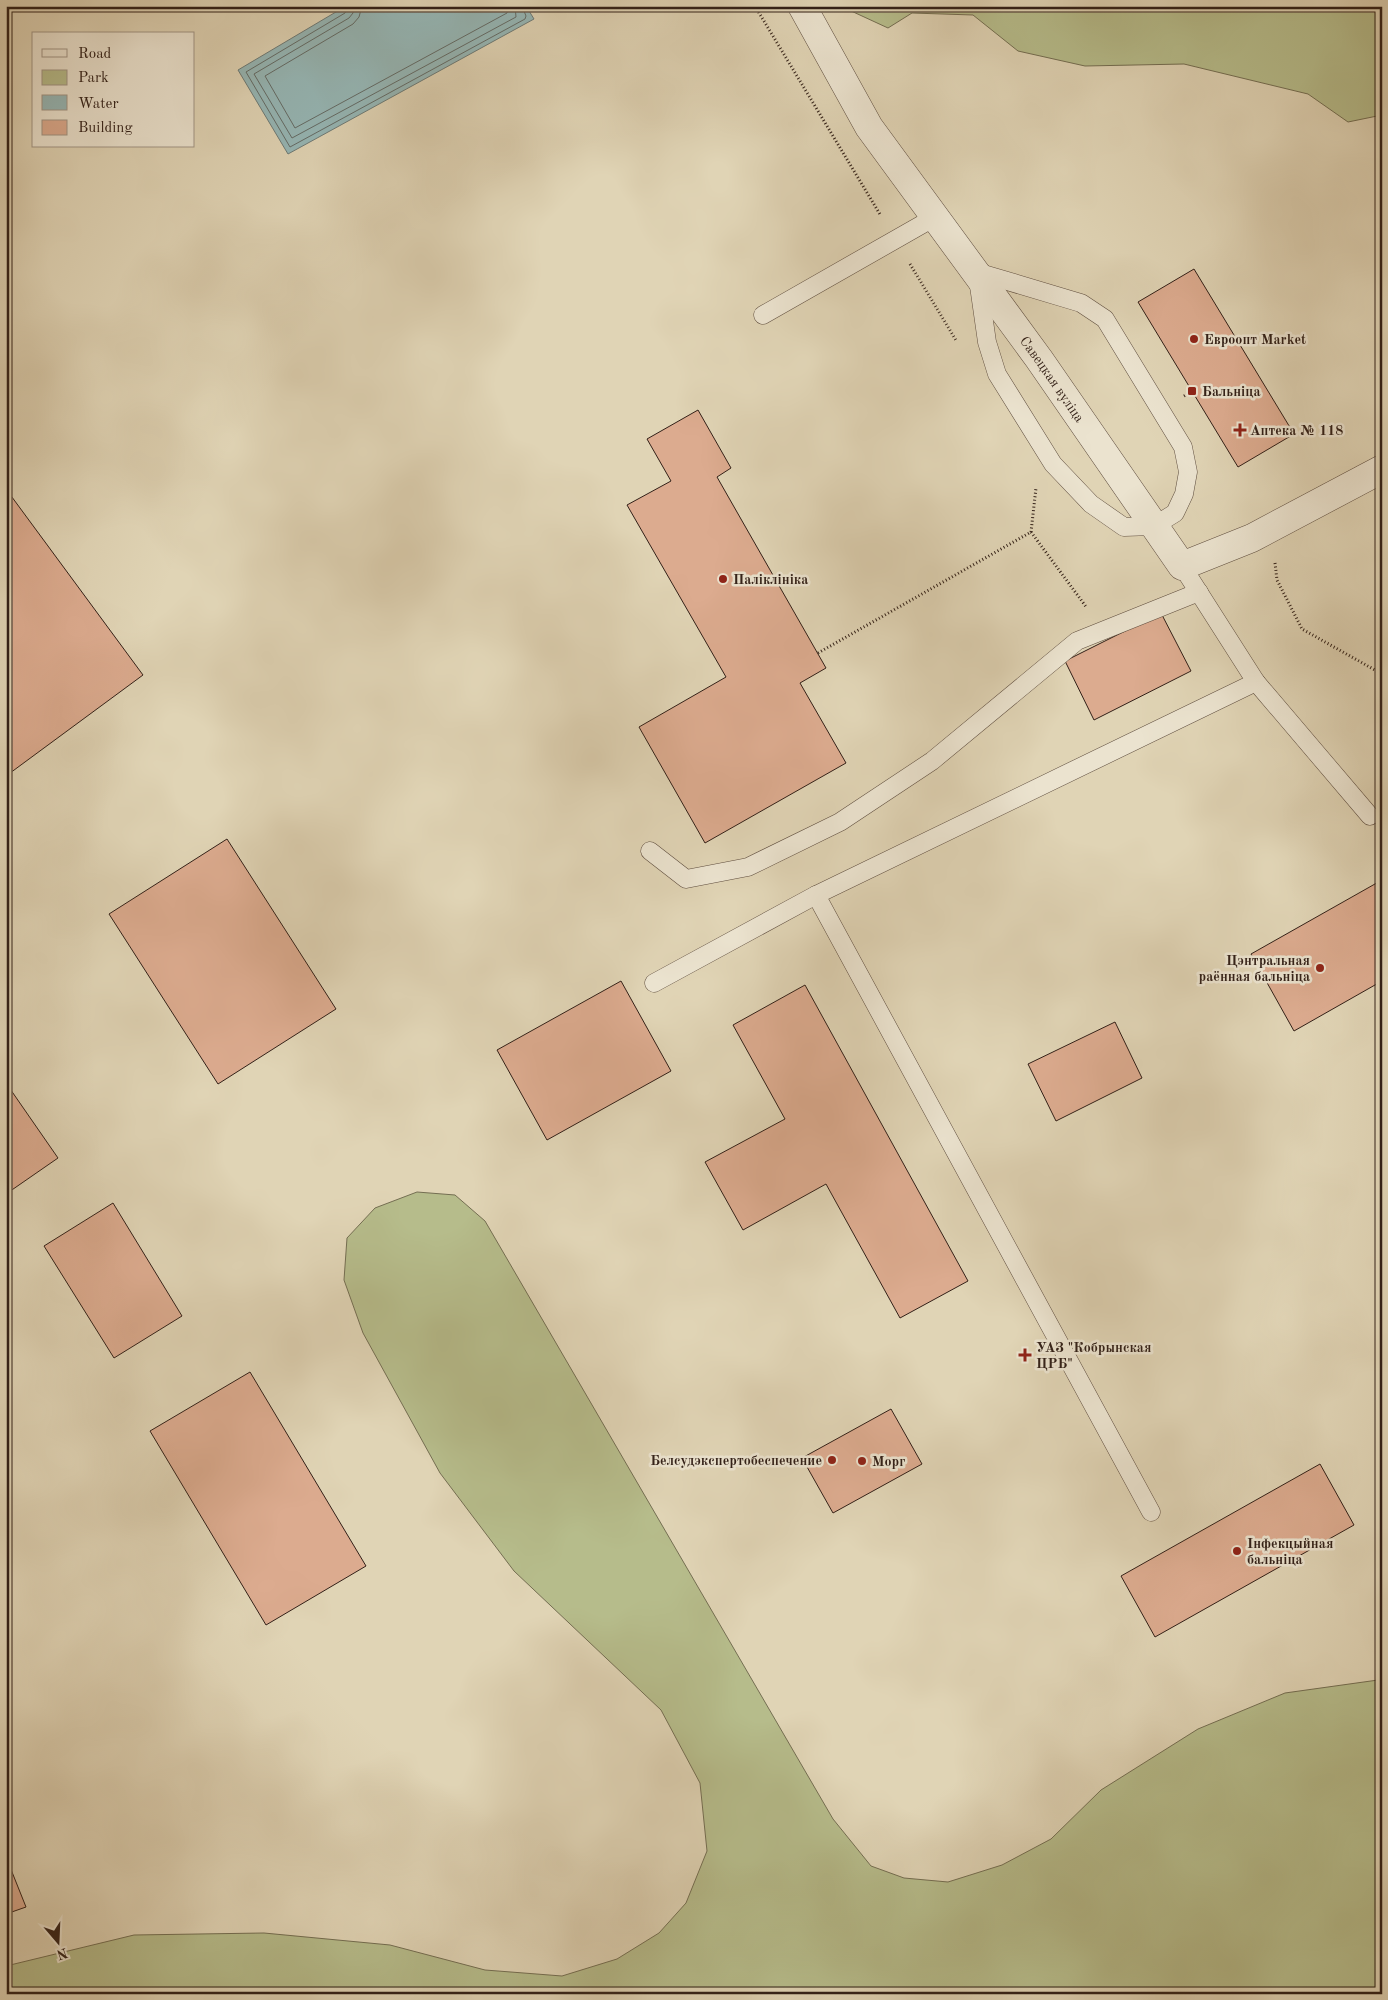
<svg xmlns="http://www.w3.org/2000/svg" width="1388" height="2000" font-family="'Old Standard TT',serif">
<rect width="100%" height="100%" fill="#e0d4b5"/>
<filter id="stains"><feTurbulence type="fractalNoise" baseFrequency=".004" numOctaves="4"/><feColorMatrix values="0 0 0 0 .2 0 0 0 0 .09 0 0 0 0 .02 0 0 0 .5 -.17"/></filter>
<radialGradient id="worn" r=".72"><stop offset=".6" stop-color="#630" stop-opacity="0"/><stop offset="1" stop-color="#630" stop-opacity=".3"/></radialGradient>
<g fill="#b6bc8b" stroke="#746e52">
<path d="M846 6H1382V115L1348 122 1308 94 1184 64 1085 66 1018 51 973 15 912 13 888 28 849 10Z"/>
<path d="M417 1192 455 1195 485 1221 833 1819 871 1866 904 1878 948 1882 1002 1865 1051 1839 1101 1790 1198 1729 1285 1693 1378 1680 1382 1681V1994H6V1966L134 1935 264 1933 390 1945 485 1970 562 1976 617 1959 659 1933 686 1903 707 1851 700 1783 661 1710 514 1571 440 1473 363 1333 344 1280 347 1238 375 1208Z"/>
</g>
<path fill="#96b7b6" stroke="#6e7b77" d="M346 6H526L534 19 288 154 238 70Z"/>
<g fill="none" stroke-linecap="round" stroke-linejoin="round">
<g stroke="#646c67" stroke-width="1">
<path d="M348 6 345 13 246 72 290 147 525 19 526 16 522 6"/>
<path d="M354 6 353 13 349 18 254 74 292 138 516 17 515 6"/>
<path d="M362 6 359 17 353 24 265 76 295 128 507 13 508 6"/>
</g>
</g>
<g fill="#dcab8f" stroke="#322018">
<path d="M1194 269 1294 434 1238 467 1138 302Z"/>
<path d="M698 410 731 468 717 477 826 668 800 683 846 763 705 843 639 727 726 677 627 505 671 481 647 439Z"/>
<path d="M6 489 143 675 6 776Z"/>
<path d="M1161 613 1191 671 1094 720 1065 661Z"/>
<path d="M227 839 336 1009 218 1084 109 914Z"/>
<path d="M1382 880V981L1294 1031 1251 954Z"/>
<path d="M621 981 671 1071 547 1140 497 1050Z"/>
<path d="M805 985 968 1281 900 1318 826 1184 743 1230 705 1162 785 1119 733 1025Z"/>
<path d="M1115 1022 1142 1078 1056 1121 1028 1064Z"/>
<path d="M6 1083 58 1158 6 1194Z"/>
<path d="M113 1203 182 1316 114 1358 44 1246Z"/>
<path d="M250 1372 366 1566 266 1625 150 1431Z"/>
<path d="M891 1409 922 1464 833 1513 802 1458Z"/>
<path d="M1320 1464 1354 1525 1155 1637 1121 1576Z"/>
<path d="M6 1857 26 1907 6 1914Z"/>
</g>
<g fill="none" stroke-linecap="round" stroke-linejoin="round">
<defs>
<g id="lane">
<path d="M977 272 1081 303 1105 319 1183 447 1188 472 1184 494 1175 513 1154 526 1124 527 1091 504 1053 464 997 374 987 342Z"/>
<path d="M763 315 935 217"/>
<path d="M1182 566 1256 682 1370 816"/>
<path d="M650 851 686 879 748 867 840 822 932 761 1077 641 1199 592"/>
<path d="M654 983 816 895"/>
<path d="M1151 1512 816 895 1256 682"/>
</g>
<g id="street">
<path id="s1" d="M802 6 869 127 1039 359 1182 566 1252 538 1382 469"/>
</g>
</defs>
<use href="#lane" stroke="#5e4d3f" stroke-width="19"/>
<use href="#street" stroke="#5e4d3f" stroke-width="29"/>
<g stroke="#322018" stroke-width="3" stroke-dasharray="1 2.5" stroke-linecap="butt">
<path d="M755 6 881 216"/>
<path d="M910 264 957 342"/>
<path d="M1184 396 1192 391"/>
<path d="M1031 532 1036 488"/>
<path d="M1275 563 1277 580 1302 629 1382 674"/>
<path d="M818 653 1031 532 1087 608"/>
</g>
<use href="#lane" stroke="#ebe3cf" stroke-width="18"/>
<use href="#street" stroke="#ebe3cf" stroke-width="28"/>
</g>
<g fill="#8f2418" stroke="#ebe3cf" stroke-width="2">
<circle cx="1194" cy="339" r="5"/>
<rect x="1187" y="386" width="10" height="10" rx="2.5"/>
<path d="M1237.5 422.5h5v5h5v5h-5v5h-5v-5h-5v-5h5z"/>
<circle cx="723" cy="579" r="5"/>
<circle cx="1320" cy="968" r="5"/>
<path d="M1022.5 1347.5h5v5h5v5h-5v5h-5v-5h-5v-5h5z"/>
<circle cx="832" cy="1460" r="5"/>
<circle cx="862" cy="1461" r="5"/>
<circle cx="1237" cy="1551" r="5"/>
</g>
<g text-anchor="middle" stroke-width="5" stroke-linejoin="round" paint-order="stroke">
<g font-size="14" font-weight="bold" fill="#322018" stroke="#ebe3cf" text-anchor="start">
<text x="1204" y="344">Евроопт Market</text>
<text x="1202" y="396">Бальніца</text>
<text x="1250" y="435">Аптека № 118</text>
<text x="733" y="584">Паліклініка</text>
<text x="1310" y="965" text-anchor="end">Цэнтральная<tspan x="1310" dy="16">раённая бальніца</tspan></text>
<text x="1036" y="1352">УАЗ "Кобрынская<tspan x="1036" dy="16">ЦРБ"</tspan></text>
<text x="822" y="1465" text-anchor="end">Белсудэкспертобеспечение</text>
<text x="872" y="1466">Морг</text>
<text x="1247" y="1548">Інфекцыйная<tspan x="1247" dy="16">бальніца</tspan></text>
</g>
<g font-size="14" fill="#322018" stroke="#ebe3cf">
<text dy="5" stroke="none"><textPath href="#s1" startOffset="450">Савецкая вуліца</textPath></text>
</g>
</g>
<rect width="1388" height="2000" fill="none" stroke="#e0d4b5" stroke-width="25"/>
<rect x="8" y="8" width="1373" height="1985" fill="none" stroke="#322018" stroke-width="2.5"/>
<rect x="12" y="12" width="1363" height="1975" fill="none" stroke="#322018"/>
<rect x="32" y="32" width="162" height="115" fill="#ebe3cf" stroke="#a19586"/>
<rect x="42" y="49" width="25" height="8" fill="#ebe3cf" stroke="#a19586"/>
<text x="78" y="58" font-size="15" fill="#322018">Road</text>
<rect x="42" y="70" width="25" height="15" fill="#b6bc8b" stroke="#a19586"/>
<text x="78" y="82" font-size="15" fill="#322018">Park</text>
<rect x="42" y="95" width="25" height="15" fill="#96b7b6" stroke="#a19586"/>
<text x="78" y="108" font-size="15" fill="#322018">Water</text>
<rect x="42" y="120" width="25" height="15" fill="#dcab8f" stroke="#a19586"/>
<text x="78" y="132" font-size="15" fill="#322018">Building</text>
<g transform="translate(58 1942) rotate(161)" stroke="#ebe3cf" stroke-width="4" paint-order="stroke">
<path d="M0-4L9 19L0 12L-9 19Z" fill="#322018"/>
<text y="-8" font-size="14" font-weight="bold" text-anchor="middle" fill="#322018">N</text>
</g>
<rect width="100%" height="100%" filter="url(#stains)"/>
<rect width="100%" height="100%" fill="url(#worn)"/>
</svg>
